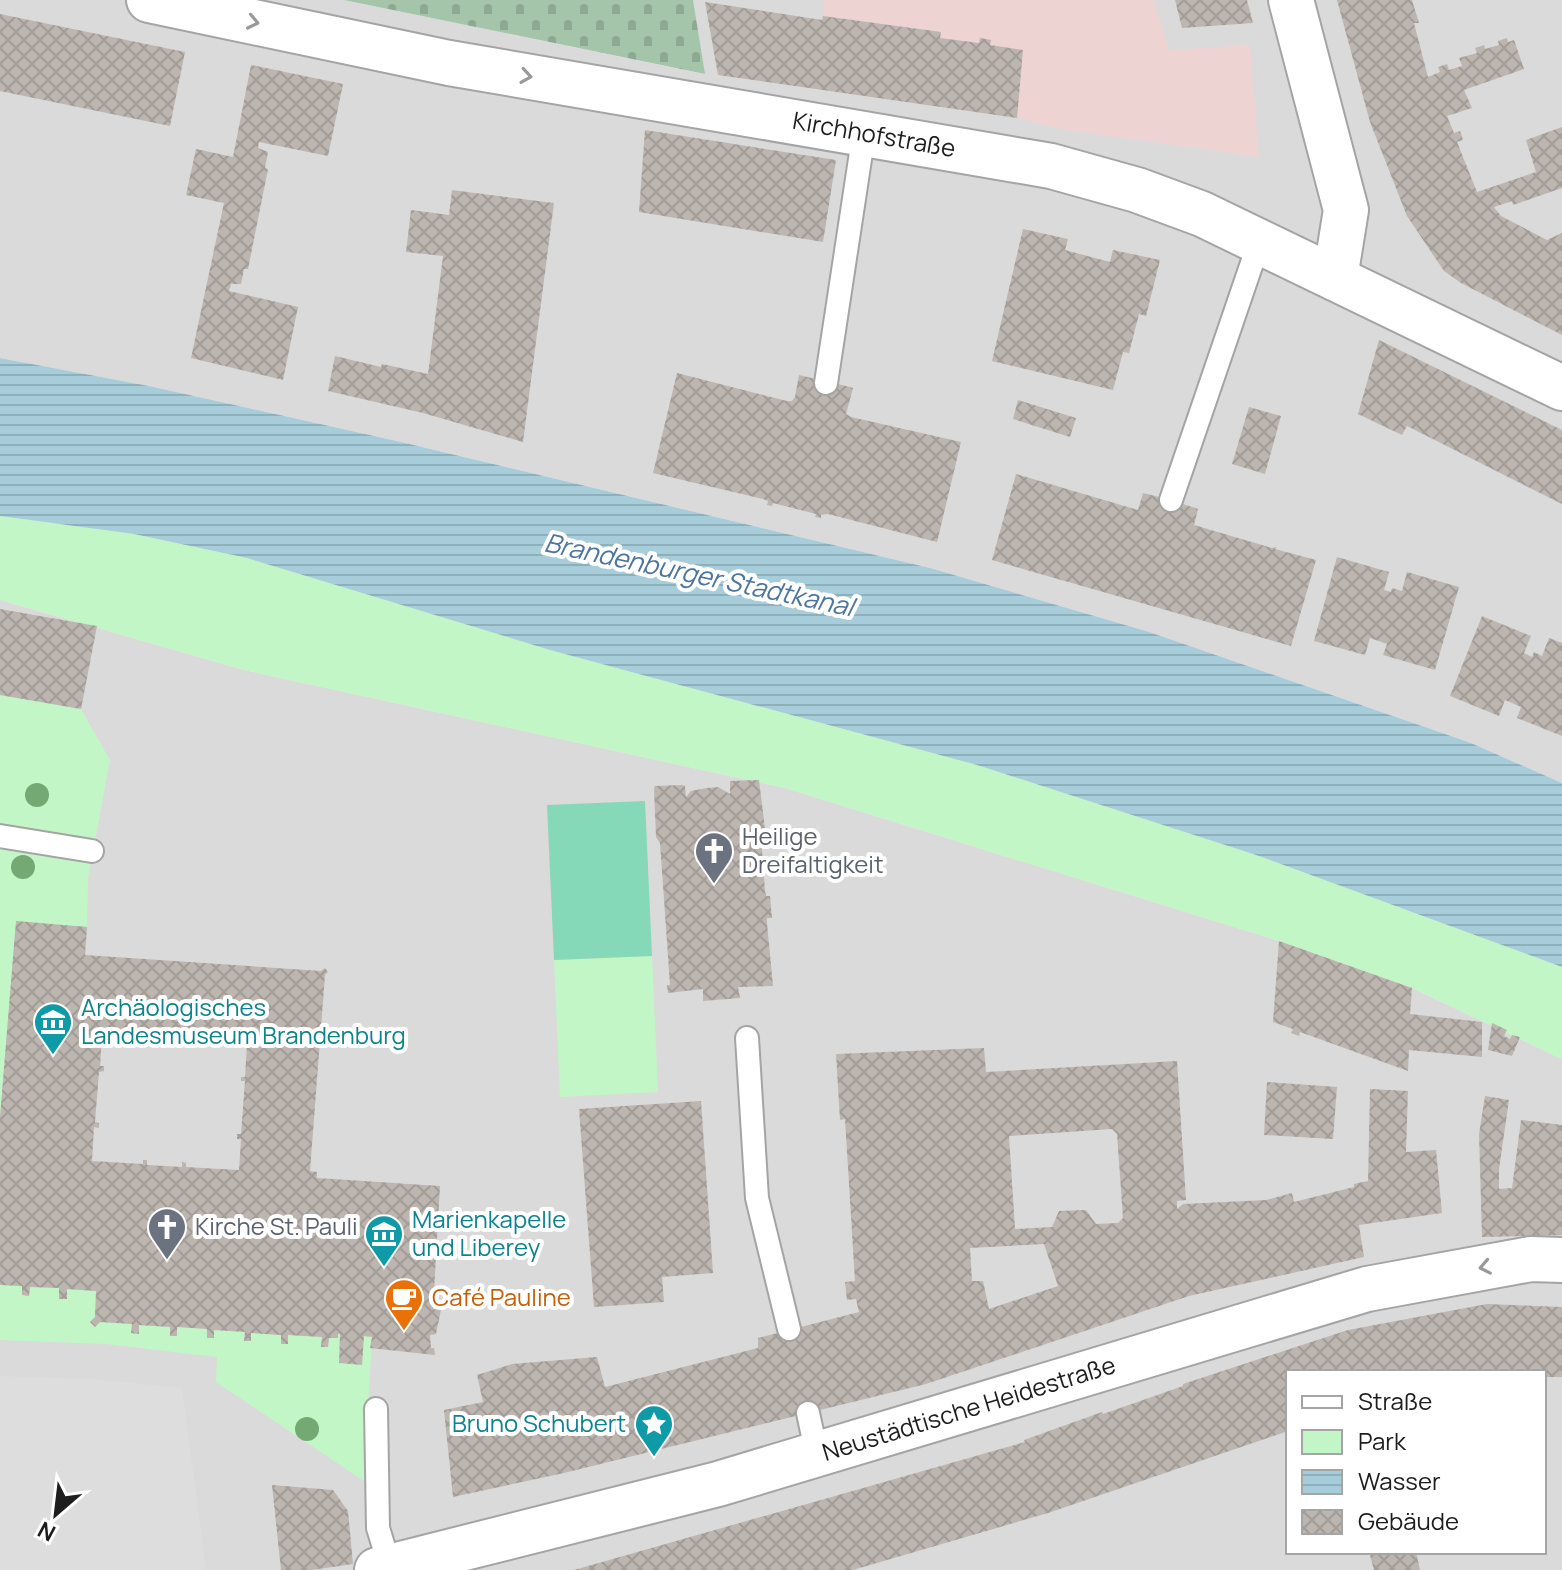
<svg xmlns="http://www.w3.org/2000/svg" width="1562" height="1570" font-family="Manrope,sans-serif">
<defs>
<pattern id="cemetery-stones" width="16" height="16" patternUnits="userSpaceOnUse" patternTransform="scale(2)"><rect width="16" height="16" fill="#a5c5aa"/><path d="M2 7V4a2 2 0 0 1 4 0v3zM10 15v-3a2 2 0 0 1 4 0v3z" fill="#8ea992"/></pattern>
<pattern id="water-rules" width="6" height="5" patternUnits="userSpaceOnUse" patternTransform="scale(2)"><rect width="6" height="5" fill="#a6cdd9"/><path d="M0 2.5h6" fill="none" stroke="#8eb0ba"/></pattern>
<pattern id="building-cross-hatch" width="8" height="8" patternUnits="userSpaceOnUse" patternTransform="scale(2)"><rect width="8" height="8" fill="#bdb6b0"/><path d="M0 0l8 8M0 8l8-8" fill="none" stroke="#a29c97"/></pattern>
</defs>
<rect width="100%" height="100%" fill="#edeae3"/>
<g fill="#dbdada" fill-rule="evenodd">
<path d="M0 0H344L704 74 693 0H1562V783L1471 743 930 568 401 442 149 386 0 358Z"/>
<path d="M0 600 244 670 785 788 1279 941 1412 988 1562 1059V1570H0ZM1288 1372H1544V1552H1288Z"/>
</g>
<path fill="#edd4d3" d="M824 0H1154L1169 50 1250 45 1259 157 1060 129 1017 118 934 106 941 32 823 16Z"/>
<path fill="url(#cemetery-stones)" d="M344 0H693L705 74Z"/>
<g fill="#c2f6c6">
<path d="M0 516 134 534 247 558 550 650 977 765 1256 855 1562 967V1059L1412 988 1279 941 785 788 244 670 0 600Z"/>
<path d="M0 695 81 709 110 760 88 879 87 927 16 921 0 1117Z"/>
<path d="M652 956 658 1092 560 1097 554 960Z"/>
<path d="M0 1285 22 1286 23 1295 29 1296 30 1287 59 1288 67 1299V1289L96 1291 95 1317 90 1322 95 1327 100 1322 132 1324V1333L139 1334V1325L170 1327V1336H177V1327L207 1329V1338H214V1330L245 1332 244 1340 251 1341V1333L281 1335 288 1344V1335L322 1337 321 1346 328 1347 329 1338H337L338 1334 372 1337 364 1481 216 1382 217 1357 106 1344 0 1340Z"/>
</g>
<path fill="#85d8b8" d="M645 801 652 956 554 960 547 805Z"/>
<path fill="#ddd" d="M0 1376 92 1379 182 1388 206 1570H0Z"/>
<path fill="url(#water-rules)" d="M0 358 149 386 401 442 930 568 1149 632 1471 743 1562 783V967L1256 855 977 765 550 650 247 558 134 534 0 516Z"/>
<g fill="url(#building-cross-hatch)" fill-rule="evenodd">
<path d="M1175 0H1247L1253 23 1182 28Z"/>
<path d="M1337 0H1412L1419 23H1414L1428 77 1440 72 1438 67 1447 64 1449 70 1462 66 1459 58 1477 53 1475 48 1484 45 1485 49 1499 45 1498 41 1507 38 1508 42 1514 40 1524 69 1464 90 1472 108 1447 116 1454 133 1460 131 1463 140 1457 142 1477 192 1536 172 1526 140 1562 127V188L1513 205 1512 201 1494 207 1501 216 1547 240 1562 233V335L1461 283 1444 271 1407 216 1370 122Z"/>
<path d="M705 2 822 20 823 16 941 32 940 38 979 43 980 38 991 40 990 45 1023 50 1017 118 718 75Z"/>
<path d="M0 14 185 52 170 126 0 91Z"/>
<path d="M251 65 343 84 328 156 259 142 258 148 268 152 265 168 268 169 248 269H244L241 284H231L229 291 298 307 283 380 191 358 224 203 186 195 196 149 233 157Z"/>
<path d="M645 130 836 160 823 242 639 212Z"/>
<path d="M452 190 554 203 523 442 423 413 328 391 335 356 381 367 382 364 428 374 443 256 406 252 411 210 449 215Z"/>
<path d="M1023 229 1068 239 1065 250 1110 262 1113 250 1160 260 1146 316 1139 314 1129 353 1123 352 1113 390 992 361Z"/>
<path d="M1379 340 1562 430V504L1407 426 1402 435 1358 414Z"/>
<path d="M677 373 787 401H792L795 397 799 375 846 386 853 388 846 414 851 417 961 442 937 542 828 514 821 515V518L815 517 816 514 773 503 772 506 767 505 768 501 763 499 653 473Z"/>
<path d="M1018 400 1076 418 1070 437 1013 419Z"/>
<path d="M1249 407 1281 416 1265 474 1232 464Z"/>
<path d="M1016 474 1138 510 1143 493 1171 500 1198 509 1194 525 1272 548 1276 547 1275 549 1316 560 1291 646 992 560Z"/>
<path d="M1337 557 1389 572 1384 590 1391 592 1392 588 1402 591 1407 572 1459 587 1435 670 1383 655 1387 644 1370 638 1365 655 1314 641Z"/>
<path d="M0 609 97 626 81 709 0 695Z"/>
<path d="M1482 616 1531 636 1524 653 1532 657 1534 652 1542 656 1549 638 1562 643V736L1517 718 1521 707 1505 700 1499 716 1450 696Z"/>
<path d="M759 780 765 829 761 836 765 891 766 896H770L772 918H767V923L773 986 738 987 740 998 703 1001V989L668 993 667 985H670L662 871 660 843 656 837 654 789 655 786 682 785 685 786 686 797 691 791 707 788 718 787 730 794V781Z"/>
<path d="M16 921 87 927 85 955 321 971 325 968 328 972 325 975 310 1171 317 1172V1178L440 1186 433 1309 441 1310 436 1334 430 1335 431 1348H434L435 1355 370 1348 372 1337 364 1336 362 1365 339 1363 340 1334H338V1338H329L328 1347H321L322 1337 288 1335V1344H281V1335L251 1333V1341H244L245 1332 214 1330V1338H207V1329L177 1327V1336H170V1327L139 1325V1334L131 1333 132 1324 100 1322 95 1327 90 1322 95 1317 96 1291 67 1289V1299H59V1288L30 1287 29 1296 22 1295V1286L0 1285V1117ZM102 1036 174 1041 173 1044 177 1045V1040L193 1041V1046H197V1042L247 1045 245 1077H241V1081H245L241 1134H237V1139H241L239 1170 186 1167V1163L182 1162V1167L147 1165V1160H143V1164L92 1161 94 1127 99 1128V1123L95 1122 99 1072 104 1071V1066H100Z"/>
<path d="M1279 941 1412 988 1410 1014 1482 1022V1057L1409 1050 1408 1071 1300 1032 1299 1036 1291 1033 1293 1029 1273 1022Z"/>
<path d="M1492 1023 1507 1030 1504 1036 1510 1039 1512 1035 1520 1037 1512 1056 1488 1050Z"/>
<path d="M984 1048 986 1072 1177 1061 1186 1200 1177 1201V1209L1183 1204 1266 1200 1292 1193 1294 1202 1354 1187V1184L1368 1181 1370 1089 1408 1091 1406 1152 1436 1150 1442 1213 1359 1225 1364 1257 1189 1296 926 1384 564 1473 453 1497 444 1410 483 1402 477 1375 512 1364 597 1357 605 1387 758 1348V1338L859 1312 856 1299 847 1300 845 1282 855 1281 845 1119 840 1120 836 1054ZM1112 1129 1117 1134 1123 1218 1118 1223 1096 1224 1086 1210 1059 1211 1052 1227 1015 1229 1009 1136ZM1044 1244 1058 1286 989 1309 983 1281H972L970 1248Z"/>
<path d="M1267 1082 1337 1087 1333 1139 1264 1135Z"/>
<path d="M1485 1096 1509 1100 1499 1169V1189L1512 1188 1521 1120 1562 1125V1235L1482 1237 1479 1134Z"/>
<path d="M701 1101 713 1273 662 1277 664 1302 594 1307 579 1109Z"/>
<path d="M1487 1304 1562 1307V1377H1544V1372H1288V1431L1048 1513 853 1570H574L1025 1442 1024 1440 1102 1412 1103 1414 1183 1386V1384L1348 1330Z"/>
<path d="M272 1485 333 1490 348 1511 353 1564 312 1570H281Z"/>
<path d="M1369 1552H1416L1420 1570H1374Z"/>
</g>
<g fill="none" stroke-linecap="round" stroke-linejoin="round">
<defs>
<g id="lane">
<path d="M826 383 864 133"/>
<path d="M1171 500 1252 263 1261 242"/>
<path d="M0 836 92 851"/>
<path d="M747 1038 757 1198 789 1329"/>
<path d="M376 1409 378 1528 390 1567"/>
<path d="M808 1413 817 1455"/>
</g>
<g id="street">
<path d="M149 0 449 63 1051 166 1137 190 1202 214 1562 388"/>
<path d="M1291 0 1346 210 1335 278"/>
<path d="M377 1570 718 1484 1367 1289 1531 1259 1562 1260"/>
</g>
</defs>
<use href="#lane" stroke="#a4a4a4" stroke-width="26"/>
<use href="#street" stroke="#a4a4a4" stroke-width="48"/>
<use href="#lane" stroke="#fff" stroke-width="22"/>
<use href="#street" stroke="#fff" stroke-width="44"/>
</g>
<g fill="#75a974">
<circle cx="37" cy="795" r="12"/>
<circle cx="23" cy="867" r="12"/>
<circle cx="307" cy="1429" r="12"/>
</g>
<defs><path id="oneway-chevron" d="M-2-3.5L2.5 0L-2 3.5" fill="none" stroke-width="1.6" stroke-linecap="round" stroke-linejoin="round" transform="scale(2)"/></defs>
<g stroke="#999">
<use href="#oneway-chevron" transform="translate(253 22) rotate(12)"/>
<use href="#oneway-chevron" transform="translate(526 76) rotate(9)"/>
<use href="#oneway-chevron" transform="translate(1485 1267) rotate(169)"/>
</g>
<defs>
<symbol id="church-pin" viewBox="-11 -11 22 30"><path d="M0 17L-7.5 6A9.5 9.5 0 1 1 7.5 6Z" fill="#6b7280" stroke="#fff"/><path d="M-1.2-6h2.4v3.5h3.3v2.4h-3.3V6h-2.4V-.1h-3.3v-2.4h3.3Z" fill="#fff"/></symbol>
<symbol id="museum-pin" viewBox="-11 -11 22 30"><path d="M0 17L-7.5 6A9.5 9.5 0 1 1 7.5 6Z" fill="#0f9aa8" stroke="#fff"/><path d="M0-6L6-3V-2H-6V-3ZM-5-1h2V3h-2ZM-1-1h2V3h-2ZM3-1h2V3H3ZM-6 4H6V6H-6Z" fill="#fff"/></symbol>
<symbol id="cafe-pin" viewBox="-11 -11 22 30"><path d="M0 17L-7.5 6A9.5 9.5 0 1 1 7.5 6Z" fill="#e8710a" stroke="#fff"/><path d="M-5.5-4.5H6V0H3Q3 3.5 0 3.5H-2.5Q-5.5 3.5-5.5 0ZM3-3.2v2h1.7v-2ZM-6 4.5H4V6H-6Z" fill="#fff"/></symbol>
<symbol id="sight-pin" viewBox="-11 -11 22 30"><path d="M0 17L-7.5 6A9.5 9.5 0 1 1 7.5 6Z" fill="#0f9aa8" stroke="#fff"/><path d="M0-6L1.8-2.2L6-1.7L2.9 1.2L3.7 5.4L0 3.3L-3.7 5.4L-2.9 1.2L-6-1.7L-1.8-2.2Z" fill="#fff"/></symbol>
</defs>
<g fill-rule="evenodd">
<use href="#church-pin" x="692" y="829" width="44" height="60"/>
<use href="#museum-pin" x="31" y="1000" width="44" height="60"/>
<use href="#church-pin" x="145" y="1205" width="44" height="60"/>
<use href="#museum-pin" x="362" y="1212" width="44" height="60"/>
<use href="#cafe-pin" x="382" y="1276" width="44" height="60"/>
<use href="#sight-pin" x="632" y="1402" width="44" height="60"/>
</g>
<g text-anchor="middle" stroke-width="8" stroke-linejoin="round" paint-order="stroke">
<g font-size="24" fill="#1d1d1d" stroke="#fff">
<text transform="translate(874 135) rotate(10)" y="8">Kirchhofstraße</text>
<text transform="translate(969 1409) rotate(-17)" y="8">Neustädtische Heidestraße</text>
</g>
<g font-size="24" fill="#5b616d" stroke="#fff" text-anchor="start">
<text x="742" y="845">Heilige<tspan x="742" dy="28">Dreifaltigkeit</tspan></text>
<text x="195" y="1235">Kirche St. Pauli</text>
</g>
<g font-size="24" fill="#0d838f" stroke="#fff" text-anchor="start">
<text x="81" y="1016">Archäologisches<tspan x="81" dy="28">Landesmuseum Brandenburg</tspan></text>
<text x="412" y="1228">Marienkapelle<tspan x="412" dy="28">und Liberey</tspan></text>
<text x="626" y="1432" text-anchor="end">Bruno Schubert</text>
</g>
<g font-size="24" fill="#c56008" stroke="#fff" text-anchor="start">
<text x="432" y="1306">Café Pauline</text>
</g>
<g font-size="26" font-style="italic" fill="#4c759f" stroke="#fff">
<text transform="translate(699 575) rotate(12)" y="9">Brandenburger Stadtkanal</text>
</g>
</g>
<rect x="1286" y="1370" width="260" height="184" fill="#ffffff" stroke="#a5a5a5" stroke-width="2"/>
<rect x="1302" y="1396" width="40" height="12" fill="#ffffff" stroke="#a5a5a5" stroke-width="2"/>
<text x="1358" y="1410" font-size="24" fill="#1d1d1d">Straße</text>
<rect x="1302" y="1430" width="40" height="24" fill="#c2f6c6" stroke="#a5a5a5" stroke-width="2"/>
<text x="1358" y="1450" font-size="24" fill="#1d1d1d">Park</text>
<rect x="1302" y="1470" width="40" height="24" fill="url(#water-rules)" stroke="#a5a5a5" stroke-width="2"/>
<text x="1358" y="1490" font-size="24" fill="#1d1d1d">Wasser</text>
<rect x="1302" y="1510" width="40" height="24" fill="url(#building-cross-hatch)" stroke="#a5a5a5" stroke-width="2"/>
<text x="1358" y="1530" font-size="24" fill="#1d1d1d">Gebäude</text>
<g transform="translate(56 1514) rotate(208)" stroke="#ffffff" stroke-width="6" paint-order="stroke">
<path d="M0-6L14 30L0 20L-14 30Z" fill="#1d1d1d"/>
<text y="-12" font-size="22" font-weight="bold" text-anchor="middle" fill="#1d1d1d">N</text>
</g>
</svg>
